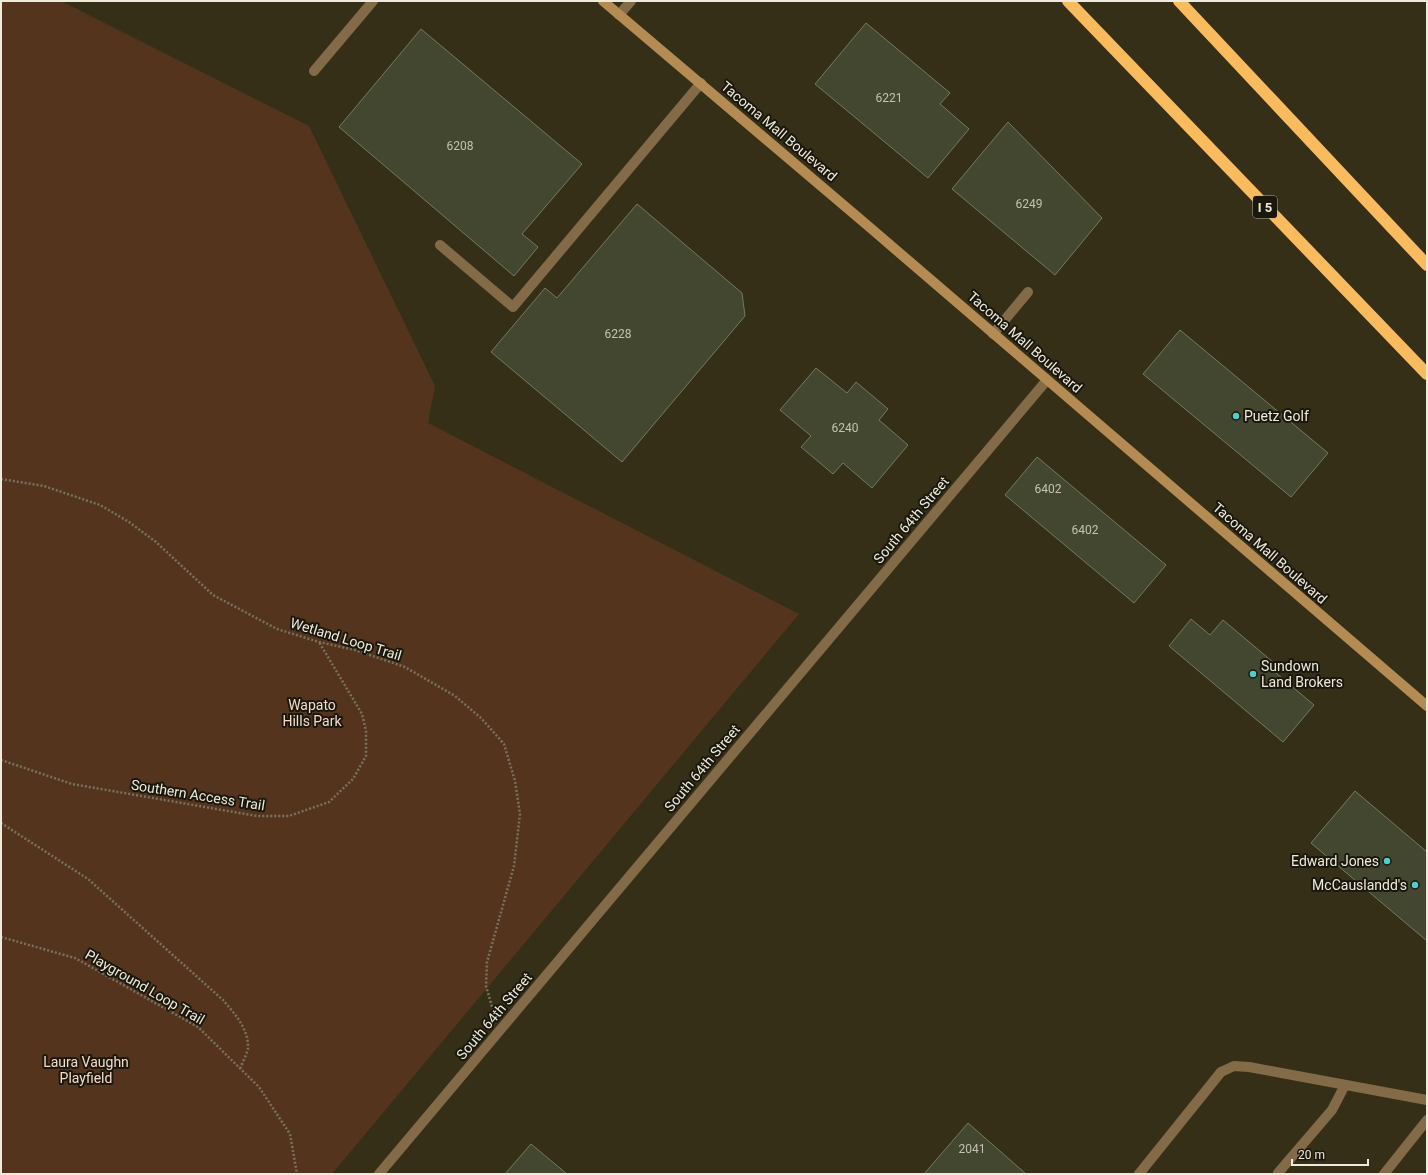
<svg xmlns="http://www.w3.org/2000/svg" width="1428" height="1175" font-family="Roboto,sans-serif">
<rect width="100%" height="100%" fill="#352f18"/>
<path fill="#55341e" d="M1 1H61L309 126 435 386 428 423 799 614 332 1174H1Z"/>
<g fill="#43472f" stroke="#767a60">
<path d="M866 23 950 93 940 104 969 129 928 178 815 84Z"/>
<path d="M421 29 582 164 522 234 538 247 514 276 339 127Z"/>
<path d="M1008 122 1102 218 1055 275 952 189Z"/>
<path d="M637 204 742 293 745 316 622 462 491 352 545 288 557 298Z"/>
<path d="M1180 330 1328 453 1291 497 1143 374Z"/>
<path d="M816 368 847 393 856 382 888 409 879 420 908 445 872 488 843 463 833 474 801 447 811 436 780 410Z"/>
<path d="M1037 457 1166 565 1134 603 1005 495Z"/>
<path d="M1191 619 1210 635 1223 620 1280 668 1276 673 1314 705 1283 742 1169 646Z"/>
<path d="M1355 791 1427 852V941L1311 843Z"/>
<path d="M968 1123 1026 1174H924Z"/>
<path d="M531 1144 567 1174H505Z"/>
</g>
<g fill="none" stroke-linecap="round" stroke-linejoin="round">
<g stroke="#78735f" stroke-width="2.5" stroke-dasharray="2 2" stroke-linecap="butt">
<path d="M1 479 44 486 100 505 129 522 156 542 213 595 277 629 319 642 355 650 405 667 455 696 481 718 504 744 515 781 520 814 514 866 487 962 486 986 493 1010"/>
<path d="M1 760 72 784 257 816H289L329 802 353 779 366 756V731L362 714 319 642"/>
<path d="M1 823 88 879 223 1000C234 1013 249 1029 248 1048 247 1054 242 1063 240 1069"/>
<path d="M1 937 75 958 198 1027 259 1087 290 1134 297 1174"/>
</g>
<g stroke="#846b48" stroke-width="10">
<path d="M619 15 631 1"/>
<path d="M314 71 373 1"/>
<path d="M440 245 513 307 701 83"/>
<path d="M993 334 1028 292"/>
<path d="M1278 1173 1332 1110 1345 1085"/>
<path d="M1139 1174 1221 1072 1234 1066 1249 1067 1427 1100"/>
</g>
<g stroke="#846b48" stroke-width="10">
<path d="M379 1174 1047 380"/>
<path d="M1384 1174 1427 1120"/>
</g>
<path stroke="#b48b53" stroke-width="10" d="M603 1 867 225 1427 706"/>
<g stroke="#fabb5f" stroke-width="12">
<path d="M1068 1 1427 374"/>
<path d="M1179 1 1427 265"/>
</g>
</g>
<g fill="#52cdce" stroke="#1a170d" stroke-width="1.5">
<circle cx="1236" cy="416" r="4"/>
<circle cx="1253" cy="674" r="4"/>
<circle cx="1387" cy="861" r="4"/>
<circle cx="1415" cy="885" r="4"/>
</g>
<g text-anchor="middle" stroke-width="4" stroke-linejoin="round" paint-order="stroke">
<g font-size="12" fill="#c3c2b1">
<text x="889" y="102">6221</text>
<text x="460" y="150">6208</text>
<text x="1029" y="208">6249</text>
<text x="618" y="338">6228</text>
<text x="845" y="432">6240</text>
<text x="1048" y="493">6402</text>
<text x="1085" y="534">6402</text>
<text x="972" y="1153">2041</text>
</g>
<rect fill="#1a170d" stroke="#aeab9e" stroke-width="1" x="1253" y="196" width="24" height="22" rx="3"/>
<g font-size="13" font-weight="bold" fill="#eeebdc">
<text x="1265" y="212">I 5</text>
</g>
<g font-size="14" fill="#eeebdc" stroke="#1a170d">
<text transform="translate(779 131) rotate(40)" y="5">Tacoma Mall Boulevard</text>
<text transform="translate(1025 342) rotate(41)" y="5">Tacoma Mall Boulevard</text>
<text transform="translate(911 520) rotate(-50)" y="5">South 64th Street</text>
<text transform="translate(1270 553) rotate(41)" y="5">Tacoma Mall Boulevard</text>
<text transform="translate(346 639) rotate(17)" y="5">Wetland Loop Trail</text>
<text transform="translate(702 768) rotate(-50)" y="5">South 64th Street</text>
<text transform="translate(198 795) rotate(9)" y="5">Southern Access Trail</text>
<text transform="translate(145 987) rotate(30)" y="5">Playground Loop Trail</text>
<text transform="translate(494 1016) rotate(-50)" y="5">South 64th Street</text>
</g>
<g font-size="14" fill="#eeebdc" stroke="#1a170d" text-anchor="start">
<text x="1244" y="421">Puetz Golf</text>
<text x="1261" y="671">Sundown<tspan x="1261" dy="16">Land Brokers</tspan></text>
<text x="1379" y="866" text-anchor="end">Edward Jones</text>
<text x="1407" y="890" text-anchor="end">McCauslandd's</text>
</g>
<g font-size="14" fill="#f6d9c7" stroke="#1a170d">
<text x="312" y="710">Wapato<tspan x="312" dy="16">Hills Park</tspan></text>
<text x="86" y="1067">Laura Vaughn<tspan x="86" dy="16">Playfield</tspan></text>
</g>
</g>
<rect width="1428" height="1175" fill="none" stroke="#eeebdc" stroke-width="4"/>
<path d="M1292 1159v6h76v-6" fill="none" stroke="#eeebdc" stroke-width="2"/>
<text x="1298" y="1159" font-size="12" fill="#eeebdc" stroke="#1a170d" stroke-width="3" paint-order="stroke">20 m</text>
</svg>
